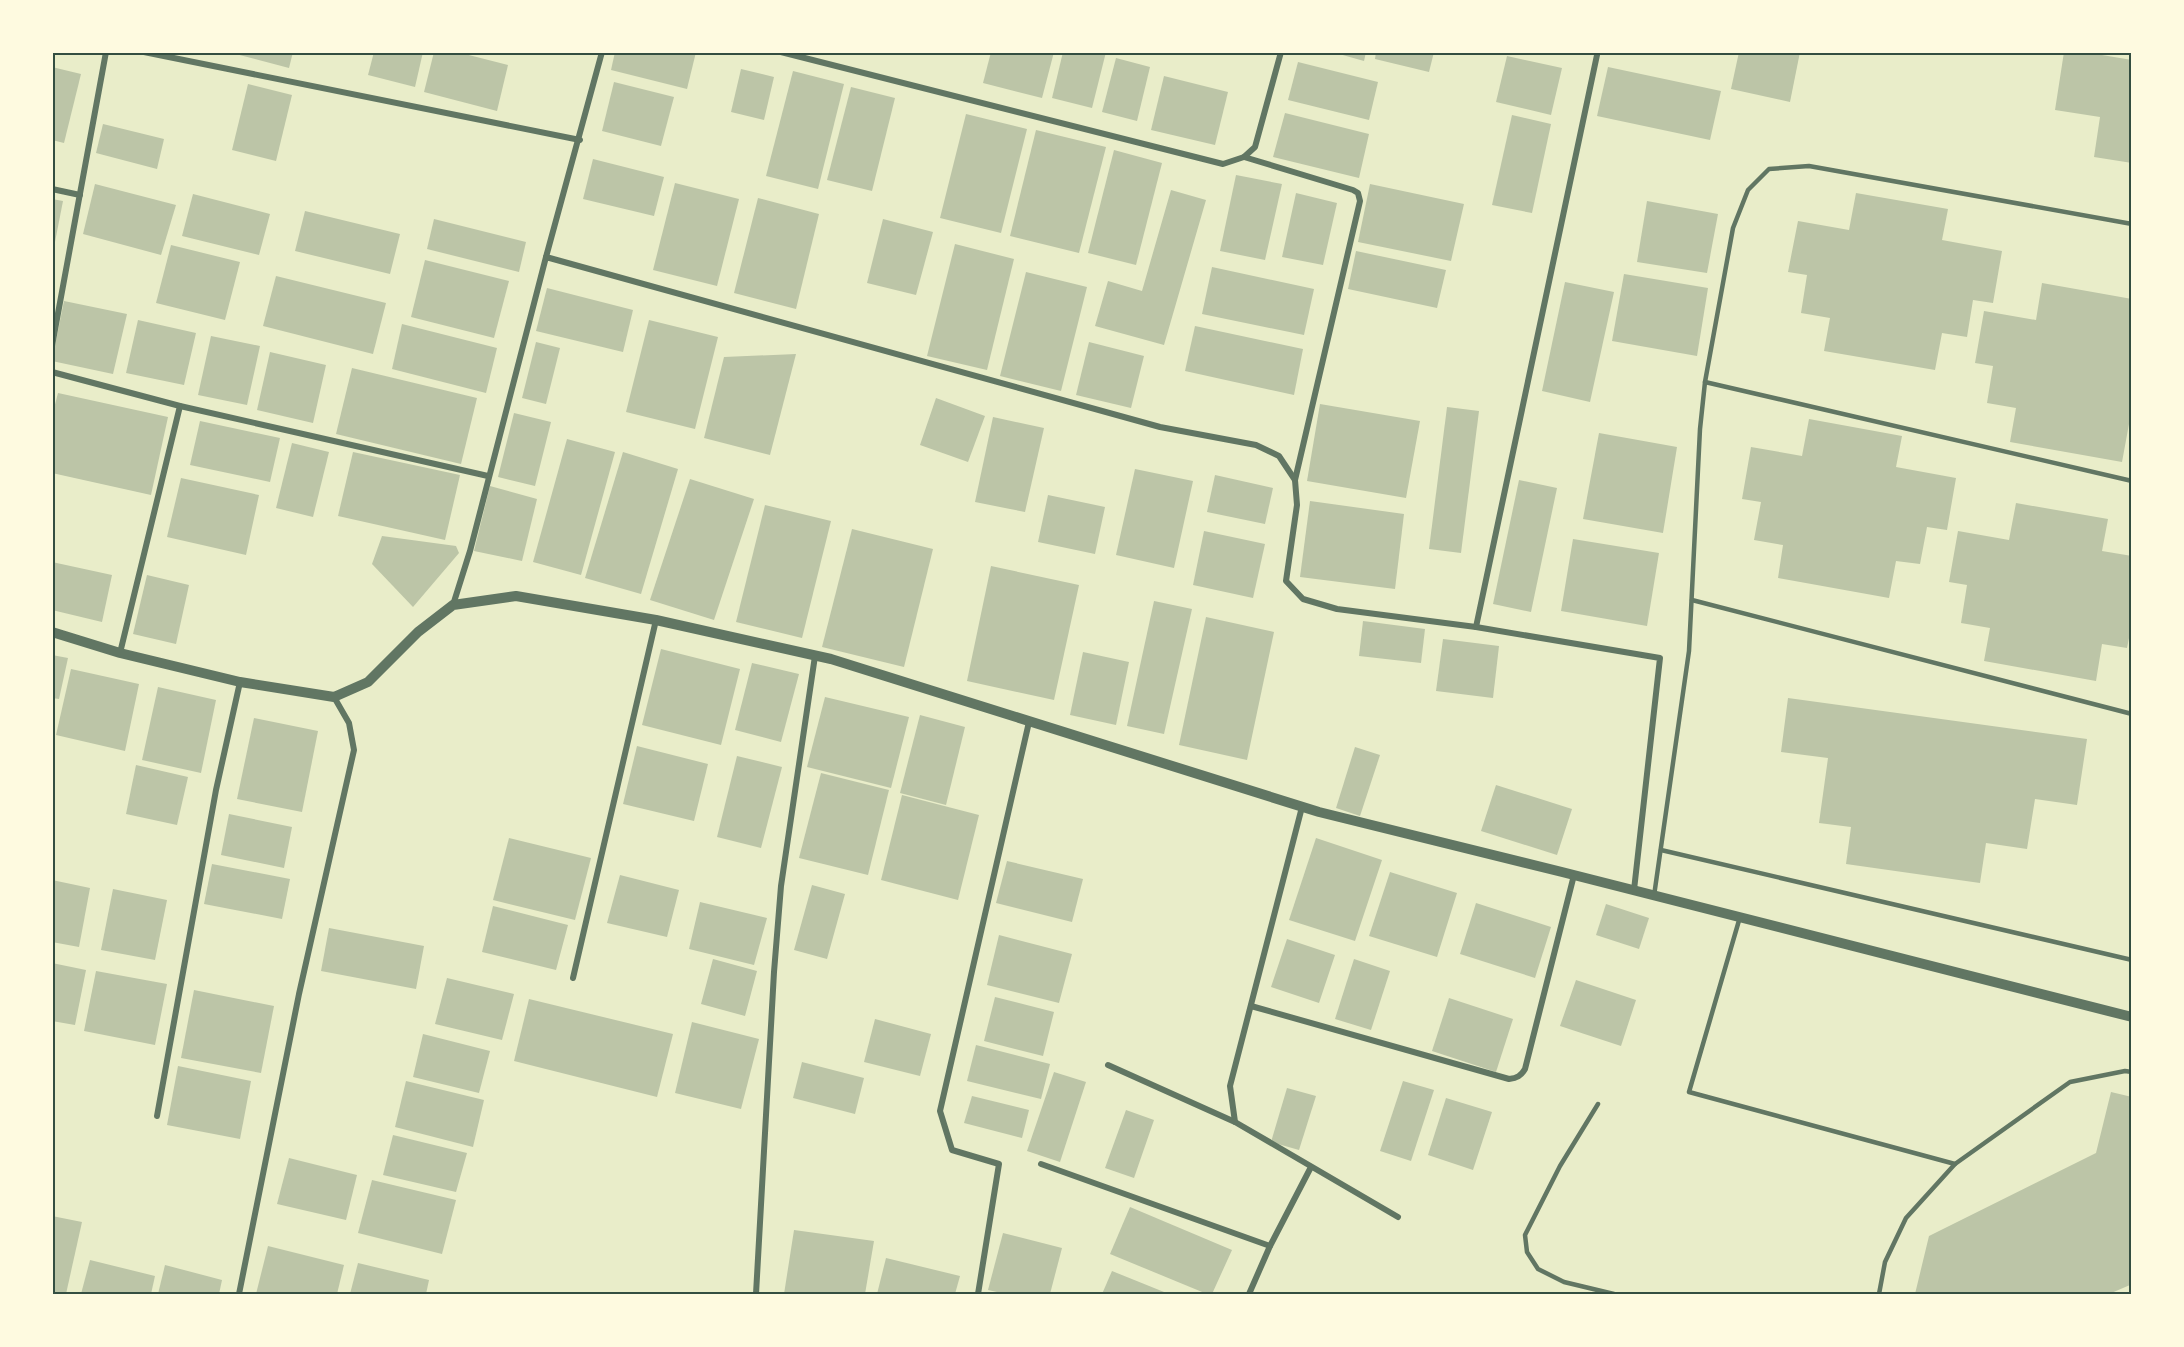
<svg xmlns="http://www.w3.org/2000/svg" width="2184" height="1347" font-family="Manrope,sans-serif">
<rect width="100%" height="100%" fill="#e9edc9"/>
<g fill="#bcc5a7">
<path d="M228 52H293L289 68Z"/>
<path d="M374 52H423L415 87 368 75Z"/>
<path d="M434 52H457L508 65 497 111 424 92Z"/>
<path d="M615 52H696L687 89 611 70Z"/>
<path d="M991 52H1054L1042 98 983 83Z"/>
<path d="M1063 52H1106L1092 108 1052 98Z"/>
<path d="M1332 52H1366L1364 61Z"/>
<path d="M1376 52H1434L1429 72 1375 59Z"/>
<path d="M1739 52H1800L1790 102 1731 89Z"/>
<path d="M2064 52H2084L2132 60V163L2094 157 2100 117 2055 110Z"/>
<path d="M1507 56 1562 68 1551 115 1496 102Z"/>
<path d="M1116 58 1150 67 1137 121 1102 112Z"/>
<path d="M1298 62 1378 82 1369 120 1288 100Z"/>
<path d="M52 67 81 74 64 143 52 140Z"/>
<path d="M1608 67 1721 91 1710 140 1597 116Z"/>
<path d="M741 69 774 77 764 120 731 112Z"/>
<path d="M793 71 844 84 818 189 766 176Z"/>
<path d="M1164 76 1228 92 1215 145 1151 130Z"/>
<path d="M614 82 674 97 661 146 602 131Z"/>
<path d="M248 84 292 95 276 161 232 150Z"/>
<path d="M851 87 895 98 872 191 827 180Z"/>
<path d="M1285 113 1369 134 1359 178 1273 157Z"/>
<path d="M966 114 1027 129 1001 233 940 218Z"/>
<path d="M1512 115 1551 124 1532 213 1492 205Z"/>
<path d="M103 124 164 139 157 169 96 153Z"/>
<path d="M1036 130 1106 147 1079 253 1010 236Z"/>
<path d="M1114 150 1162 163 1136 265 1088 253Z"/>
<path d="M593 159 664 177 654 216 583 199Z"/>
<path d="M1236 175 1282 184 1265 260 1220 251Z"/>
<path d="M675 183 739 199 717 286 653 270Z"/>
<path d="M95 184 176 205 161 255 83 234Z"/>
<path d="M1370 184 1464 204 1451 261 1358 242Z"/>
<path d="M1171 190 1206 200 1164 345 1095 326 1108 281 1142 291Z"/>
<path d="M1296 193 1337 203 1323 265 1282 257Z"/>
<path d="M1856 193 1948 209 1942 240 2002 251 1993 303 1973 300 1967 337 1942 333 1935 370 1824 351 1830 318 1801 313 1807 275 1788 272 1798 221 1849 230Z"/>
<path d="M193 194 270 214 259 255 182 236Z"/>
<path d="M758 198 819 214 796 309 734 293Z"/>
<path d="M52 199 63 201 54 247H52Z"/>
<path d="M1647 201 1718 214 1707 273 1637 262Z"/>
<path d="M305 211 400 234 390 274 295 251Z"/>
<path d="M434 219 526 242 519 272 427 249Z"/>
<path d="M883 219 933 232 916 295 867 283Z"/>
<path d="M955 244 1014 259 987 370 927 356Z"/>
<path d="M171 245 240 262 225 320 156 303Z"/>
<path d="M1356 251 1446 270 1437 308 1348 289Z"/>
<path d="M425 260 509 281 494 338 411 317Z"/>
<path d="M1212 267 1314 289 1304 335 1202 314Z"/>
<path d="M1026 272 1087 287 1061 391 1000 376Z"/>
<path d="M1624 274 1708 288 1697 356 1612 341Z"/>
<path d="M276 276 386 303 373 354 263 326Z"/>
<path d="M1565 282 1614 292 1590 402 1542 391Z"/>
<path d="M2042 283 2132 299 2129 331H2132V424H2129L2122 462 2010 442 2016 408 1987 403 1993 366 1975 363 1984 311 2036 320Z"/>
<path d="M547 288 633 310 623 352 536 331Z"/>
<path d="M64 301 127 314 113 374 52 361Z"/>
<path d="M138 320 196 333 184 385 126 373Z"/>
<path d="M649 320 718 337 695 429 626 412Z"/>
<path d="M402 324 497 348 486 393 392 369Z"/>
<path d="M1195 326 1303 349 1294 395 1185 371Z"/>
<path d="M211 336 260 346 247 405 198 395Z"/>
<path d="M536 342 560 348 546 404 522 398Z"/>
<path d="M1089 342 1144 356 1131 408 1076 395Z"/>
<path d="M270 352 326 365 313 423 257 410Z"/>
<path d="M796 354 770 455 704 438 724 357Z"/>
<path d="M352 368 477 398 461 464 336 434Z"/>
<path d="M58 393 168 417 151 495 52 473V416Z"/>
<path d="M936 398 985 416 968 462 920 445Z"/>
<path d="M1320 404 1420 421 1406 498 1307 481Z"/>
<path d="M1447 407 1479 411 1461 553 1429 549Z"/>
<path d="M514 413 551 422 535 486 498 477Z"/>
<path d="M993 417 1044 428 1025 512 975 502Z"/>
<path d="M1809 419 1902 436 1896 467 1956 478 1947 530 1927 527 1920 564 1896 561 1889 598 1778 578 1783 545 1754 540 1761 502 1742 499 1751 447 1802 456Z"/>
<path d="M200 421 280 438 270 482 190 465Z"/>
<path d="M1599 433 1677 447 1663 533 1583 519Z"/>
<path d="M567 439 615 452 581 575 533 562Z"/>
<path d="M292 443 329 452 313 517 276 508Z"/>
<path d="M353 452 460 475 445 540 338 516Z"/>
<path d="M623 452 678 469 641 594 585 578Z"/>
<path d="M1135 469 1193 481 1174 568 1116 555Z"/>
<path d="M1215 475 1273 488 1265 524 1207 512Z"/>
<path d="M181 478 259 495 246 555 167 537Z"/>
<path d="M690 479 754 499 714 620 650 600Z"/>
<path d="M1519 480 1557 488 1531 612 1493 604Z"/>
<path d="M490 486 537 499 522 561 474 551Z"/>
<path d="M1048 495 1105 507 1095 554 1038 542Z"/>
<path d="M1310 501 1404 514 1395 589 1300 577Z"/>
<path d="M2016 503 2108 519 2102 551 2132 556V623L2127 648 2102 644 2096 681 1984 661 1990 628 1961 623 1967 585 1949 582 1958 531 2009 540Z"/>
<path d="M765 505 831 521 802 638 736 622Z"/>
<path d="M852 529 933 549 904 667 822 647Z"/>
<path d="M1204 531 1265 544 1253 598 1193 585Z"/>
<path d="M382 536 456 546 459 553 413 607 372 564Z"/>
<path d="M1573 539 1659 553 1647 626 1561 611Z"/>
<path d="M52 562 112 575 102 622 52 610Z"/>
<path d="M991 566 1079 585 1054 700 967 681Z"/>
<path d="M147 575 189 585 176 644 133 634Z"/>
<path d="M1154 601 1192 609 1164 734 1127 726Z"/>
<path d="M1206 617 1274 632 1247 760 1179 745Z"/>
<path d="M1363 621 1425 629 1421 663 1359 656Z"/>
<path d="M1443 639 1499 646 1493 698 1436 691Z"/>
<path d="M661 649 740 669 721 745 642 725Z"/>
<path d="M1083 652 1129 662 1116 725 1070 715Z"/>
<path d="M52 655 68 658 59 699 52 698Z"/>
<path d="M752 663 799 674 781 742 735 730Z"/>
<path d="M71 669 139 684 125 751 56 735Z"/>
<path d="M158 687 216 700 201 773 142 760Z"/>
<path d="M825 697 909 717 891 788 807 767Z"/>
<path d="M1788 698 2087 739 2077 805 2035 799 2027 849 1986 843 1980 883 1846 864 1851 827 1819 823 1828 758 1781 752Z"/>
<path d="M920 715 965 727 946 805 900 793Z"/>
<path d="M254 718 318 731 302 812 237 799Z"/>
<path d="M637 746 708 764 694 821 623 804Z"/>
<path d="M1355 747 1380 755 1360 816 1336 808Z"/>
<path d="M737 756 782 767 761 848 717 837Z"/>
<path d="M136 765 188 777 177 825 126 814Z"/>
<path d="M821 773 889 790 868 875 799 858Z"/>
<path d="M1496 785 1572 809 1557 855 1481 831Z"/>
<path d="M902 795 979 815 958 900 881 880Z"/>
<path d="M229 814 292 827 284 868 221 855Z"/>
<path d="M509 838 591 858 575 920 493 900Z"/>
<path d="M1316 838 1382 860 1355 941 1289 920Z"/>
<path d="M1007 861 1083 879 1072 922 996 903Z"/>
<path d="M212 864 290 879 282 919 204 904Z"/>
<path d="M1390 872 1457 893 1437 957 1369 936Z"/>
<path d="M620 875 679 890 667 937 607 923Z"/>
<path d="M52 880 90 888 79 947 52 942Z"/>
<path d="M812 885 845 894 827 959 794 950Z"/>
<path d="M113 889 167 900 155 960 101 950Z"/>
<path d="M700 902 767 918 754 965 689 949Z"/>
<path d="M1476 903 1551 927 1535 978 1460 954Z"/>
<path d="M1606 904 1649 918 1639 949 1596 935Z"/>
<path d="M493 906 568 925 556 970 482 952Z"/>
<path d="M329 928 424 946 416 989 321 971Z"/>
<path d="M999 935 1072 954 1059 1003 987 985Z"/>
<path d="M1287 939 1335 955 1319 1003 1271 987Z"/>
<path d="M713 959 757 971 745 1016 701 1004Z"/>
<path d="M1354 959 1390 971 1371 1030 1335 1019Z"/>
<path d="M52 963 86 970 75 1025 52 1021Z"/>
<path d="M96 971 167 984 155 1045 84 1031Z"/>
<path d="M447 978 514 994 502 1040 435 1024Z"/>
<path d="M1576 980 1636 1000 1621 1046 1560 1026Z"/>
<path d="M194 990 274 1006 261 1073 181 1058Z"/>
<path d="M995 997 1054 1012 1043 1056 984 1041Z"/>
<path d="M1449 998 1513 1019 1496 1072 1432 1051Z"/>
<path d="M529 999 673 1034 657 1097 514 1061Z"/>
<path d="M875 1019 931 1034 920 1076 864 1062Z"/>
<path d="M692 1022 759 1039 741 1109 675 1093Z"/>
<path d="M423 1034 490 1051 479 1093 413 1077Z"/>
<path d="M976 1045 1050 1064 1041 1099 967 1081Z"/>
<path d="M802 1062 864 1078 855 1114 793 1098Z"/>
<path d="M178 1066 251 1081 240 1139 167 1125Z"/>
<path d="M1054 1072 1086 1082 1060 1162 1027 1151Z"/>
<path d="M406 1081 484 1100 473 1147 395 1127Z"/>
<path d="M1403 1081 1434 1090 1411 1161 1380 1151Z"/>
<path d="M1287 1088 1316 1096 1299 1150 1271 1142Z"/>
<path d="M2111 1092 2132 1097 2130 1285 2109 1294H1915L1929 1236 2096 1153Z"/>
<path d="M972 1096 1029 1110 1022 1138 964 1123Z"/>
<path d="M1446 1098 1492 1112 1473 1170 1428 1155Z"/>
<path d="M1126 1110 1154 1120 1134 1178 1105 1168Z"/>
<path d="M393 1135 467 1153 456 1192 383 1175Z"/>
<path d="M289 1158 357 1175 346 1220 277 1204Z"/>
<path d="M372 1180 456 1200 442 1254 358 1233Z"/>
<path d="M1130 1207 1232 1250 1212 1294H1207L1110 1254Z"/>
<path d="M52 1216 82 1222 66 1294H52Z"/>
<path d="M794 1230 874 1241 865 1294H784Z"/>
<path d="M1003 1233 1062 1248 1050 1294H1006L988 1290Z"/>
<path d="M268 1246 344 1265 337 1294H256Z"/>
<path d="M886 1258 960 1276 955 1294H877Z"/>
<path d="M90 1260 155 1276 151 1294H81Z"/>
<path d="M358 1263 429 1280 426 1294H350Z"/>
<path d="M165 1265 222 1280 219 1294H158Z"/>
<path d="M1112 1271 1169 1294H1102Z"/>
</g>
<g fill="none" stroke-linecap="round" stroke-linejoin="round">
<g stroke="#617663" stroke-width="4.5">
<path d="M1705 382 2132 481"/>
<path d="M1692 600 2132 714"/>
<path d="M1661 850 2132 960"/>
<path d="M1654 896 1689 651 1700 429 1705 382 1733 228 1748 190 1769 169 1809 166 2132 224"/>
<path d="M1740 917 1689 1092 1955 1164"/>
<path d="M1598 1104 1560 1166 1525 1235 1527 1252 1538 1269 1564 1282 1614 1294"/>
<path d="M1879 1294 1885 1262 1906 1218 1955 1164 2070 1082 2125 1071 2132 1072"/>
</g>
<g stroke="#617663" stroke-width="6">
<path d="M144 52 580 140"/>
<path d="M781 52 1223 164 1244 157 1255 147 1281 52"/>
<path d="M1244 157 1353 190 1358 193 1360 201 1295 480"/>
<path d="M52 189 80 195"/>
<path d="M546 257 602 52"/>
<path d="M52 346 106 52"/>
<path d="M52 372 180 406 488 476"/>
<path d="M453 605 470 551 546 257 1160 427 1256 445 1279 456 1295 480 1297 505 1286 581 1303 599 1337 609 1476 627 1660 658 1634 890"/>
<path d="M1476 627 1597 55"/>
<path d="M120 653 180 406"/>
<path d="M1302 807 1230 1086 1235 1122 1398 1217"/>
<path d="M573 978 656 620"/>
<path d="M1251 1006 1509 1079C1517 1078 1521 1076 1525 1069L1574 875"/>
<path d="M1108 1065 1235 1122"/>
<path d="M157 1116 216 790 240 682"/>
<path d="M1041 1164 1270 1246"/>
<path d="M239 1294 299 994 354 750 349 723 334 697"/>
<path d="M756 1294 774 972 781 886 815 656"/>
<path d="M978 1294 999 1164 952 1150 940 1111 1029 722"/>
<path d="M1249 1294 1270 1246 1311 1167"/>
</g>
<path stroke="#617663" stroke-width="10" d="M52 632 120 653 240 682 334 697 368 682 418 632 453 605 516 596 656 620 831 659 1319 812 1562 872 2132 1017"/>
</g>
<rect width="2184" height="1347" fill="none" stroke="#fefae0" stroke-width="108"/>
<rect x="54" y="54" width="2076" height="1239" fill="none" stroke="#344e41" stroke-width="2"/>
</svg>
